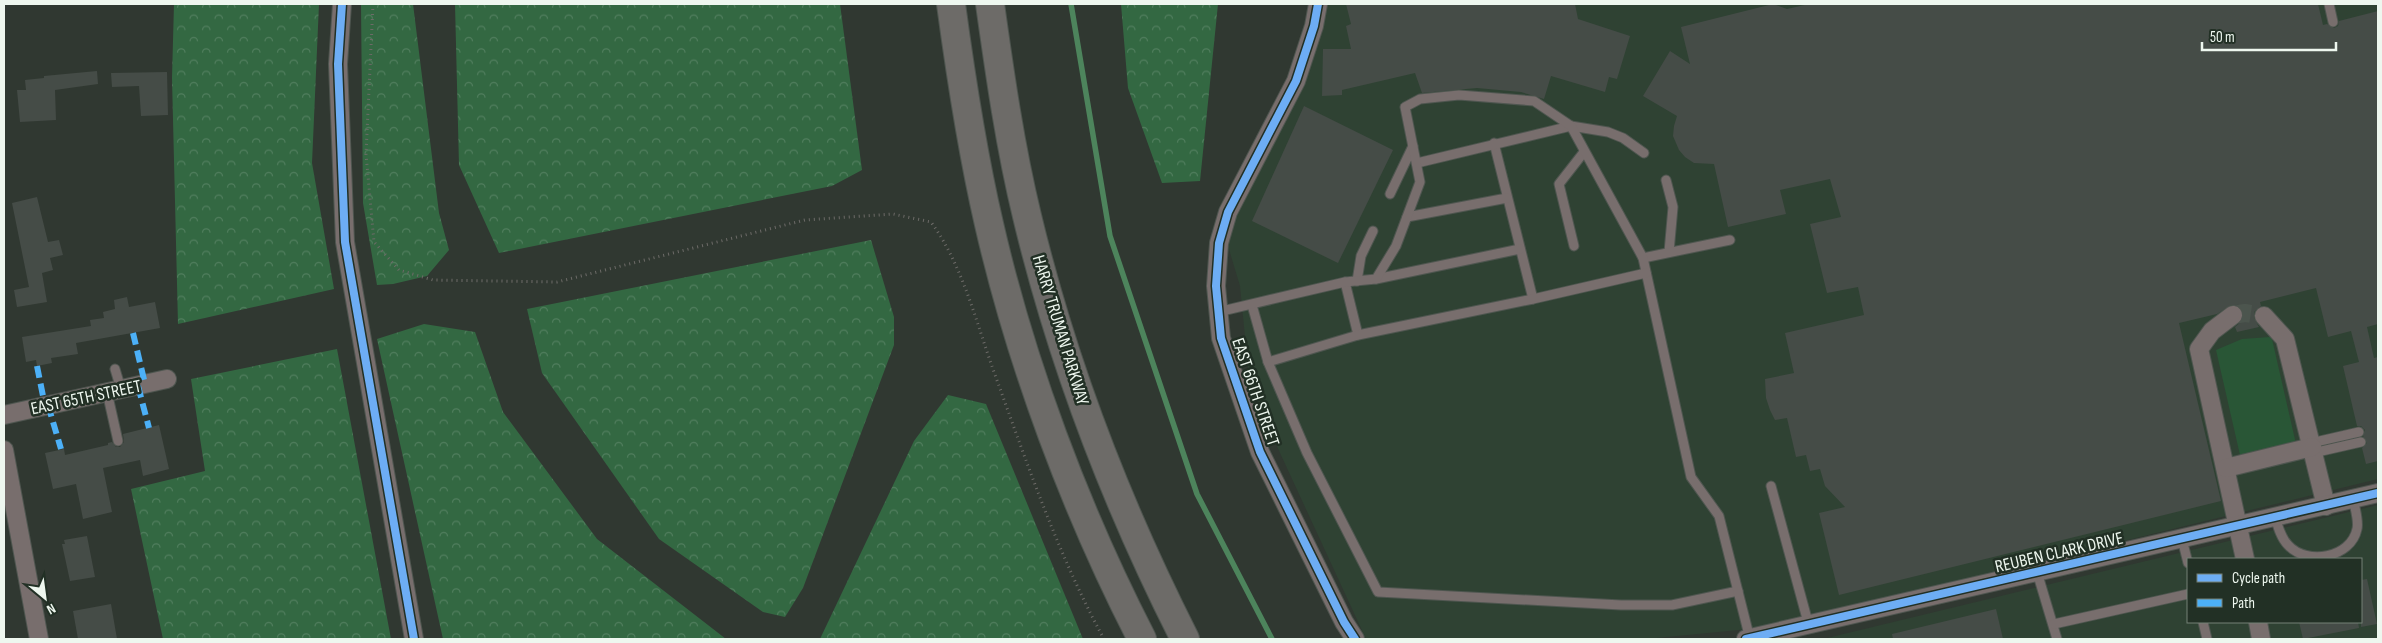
<svg xmlns="http://www.w3.org/2000/svg" width="2382" height="643" font-family="'Sofia Sans Condensed',sans-serif">
<defs>
<pattern id="forest-crowns" width="20" height="18" patternUnits="userSpaceOnUse" patternTransform="scale(1.25)"><rect width="20" height="18" fill="#336842"/><path d="M2 6a3 3 0 1 1 6 0M12 15a3 3 0 1 1 6 0" fill="none" stroke="#517e5e"/></pattern>
</defs>
<rect width="100%" height="100%" fill="#303831"/>
<g fill="#2f4233" fill-rule="evenodd">
<path d="M1325 4H2378V479L1770 627 1646 639H1366L1250 388 1240 286 1228 246 1230 224 1322 33Z"/>
<path d="M2378 505V639H1823ZM2188 559H2361V622H2188Z"/>
</g>
<path fill="#295636" d="M2270 337 2272 339 2296 444 2240 455 2216 350 2242 339Z"/>
<g fill="url(#forest-crowns)">
<path d="M174 4H319L312 163 334 289 178 324 172 78Z"/>
<path d="M361 4H413L439 213 449 250 427 276 393 284 377 285 363 203Z"/>
<path d="M455 4H840L862 170 832 186 499 253 459 165Z"/>
<path d="M1121 4H1218L1200 181 1162 183 1128 88Z"/>
<path d="M871 240 894 317V345L803 588 785 617 763 612 659 539 542 373 527 309Z"/>
<path d="M424 324 475 332 503 412 597 539 726 639H443L377 339Z"/>
<path d="M337 349 391 639H163L131 489 205 471 191 379Z"/>
<path d="M948 395 986 404 1083 639H820L914 441Z"/>
</g>
<g fill="none" stroke-linecap="round" stroke-linejoin="round">
<path stroke="#4d845c" stroke-width="5.5" d="M1071 4 1110 236 1197 494 1272 639"/>
</g>
<g fill="#454c47">
<path d="M1346 4H1575L1578 19 1630 36 1617 79 1609 77 1605 92 1551 76 1544 99 1521 92 1477 88 1422 93 1415 73 1342 90V95L1322 96 1323 49H1351L1346 26 1351 24Z"/>
<path d="M1773 4 1787 9 1809 4H2318L2323 25 2327 24 2334 28 2338 26 2339 21 2378 11V324L2367 327 2374 358 2378 357V461L2366 464 2362 448 2367 443 2363 436 2365 430 2361 426H2357L2343 366 2359 362 2351 331 2328 337 2316 288 2260 302 2261 306 2254 312V318L2259 327 2237 332 2235 327 2243 320V313L2238 305H2231L2217 314 2179 323 2221 501 1839 595 1819 513 1845 507 1825 486 1820 469 1810 471 1806 455 1796 457 1787 418 1775 420 1770 410 1766 398 1765 379 1794 373 1785 333 1864 315 1858 287 1827 293 1810 224 1841 217 1830 179 1780 190 1786 214 1728 227 1714 164 1694 163 1685 157 1679 150 1673 136 1674 126 1677 116 1643 96 1670 51 1690 64 1681 27Z"/>
<path d="M97 71 98 84 55 90 56 120 20 122 17 90H26L25 80 44 78V76Z"/>
<path d="M167 72 168 115 141 116 139 86 112 87 111 73Z"/>
<path d="M1304 106 1393 150 1338 263 1252 221Z"/>
<path d="M37 197 48 242 59 240 63 255 50 258 53 270 42 273 47 302 17 307 14 290 29 287 12 203Z"/>
<path d="M127 297 129 307 155 302 160 328 76 343 78 354 51 358 52 363 37 366 36 360 26 362 22 337 91 326 90 320 104 318 103 312 115 309 114 300Z"/>
<path d="M159 425 169 469 143 476 140 460 103 468 112 512 83 519 76 484 53 489 45 453 64 449 65 455 108 445V443L112 442 116 447H120L124 442 123 434Z"/>
<path d="M87 536 95 577 70 581 62 544H65L64 540Z"/>
<path d="M2367 579 2377 624 2361 627V580Z"/>
<path d="M111 604 117 639H78L73 611Z"/>
<path d="M1996 609 2003 639H1893L1892 634Z"/>
<path d="M2299 622H2358L2359 628 2303 639Z"/>
</g>
<g fill="none" stroke-linecap="round" stroke-linejoin="round">
<path stroke="#4c554e" stroke-width="18" stroke-dasharray="18 9" stroke-linecap="butt" d="M2233 315 2245 313 2264 316"/>
<defs>
<g id="lane">
<path d="M2329 4 2333 22"/>
<path d="M1494 143 1533 299"/>
<path d="M1417 163 1571 126 1608 132 1623 138 1644 153"/>
<path d="M1666 180 1673 207 1669 252"/>
<path d="M1390 194 1413 146"/>
<path d="M1407 217 1507 198"/>
<path d="M1574 246 1559 184 1584 152"/>
<path d="M1643 258 1730 240"/>
<path d="M1376 279 1520 249"/>
<path d="M1357 281 1361 256 1373 231"/>
<path d="M1345 282 1358 335"/>
<path d="M1252 305 1268 362 1307 453 1378 592 1621 605H1672L1738 591"/>
<path d="M1218 312 1345 282 1376 279 1396 246 1420 182 1405 107 1420 99 1459 95 1534 101 1571 126 1643 258 1691 477 1719 516 1750 639"/>
<path d="M1268 362 1358 335 1533 299 1646 273"/>
<path d="M115 369 121 389"/>
<path d="M107 392 118 441"/>
<path d="M2311 443 2359 432"/>
<path d="M2313 453 2361 442"/>
<path d="M1771 486 1809 626"/>
<path d="M2275 517C2278 527 2281 538 2288 545 2307 566 2351 558 2357 529 2359 521 2355 508 2353 499"/>
<path d="M2182 539 2188 563"/>
<path d="M2037 572 2057 639"/>
<path d="M2203 622 2207 639"/>
<path d="M2054 624 2188 594"/>
</g>
<g id="street">
<path d="M342 4 338 64 345 242 414 639"/>
<path d="M1318 4 1314 26 1296 81 1228 212 1219 243 1216 286 1221 338 1260 452 1344 622 1355 639"/>
<path d="M2233 315 2212 331 2199 349 2245 559"/>
<path d="M2264 316 2285 339 2326 506"/>
<path d="M4 415 167 379"/>
<path d="M4 450 39 639"/>
<path d="M2226 468 2312 447"/>
<path d="M2258 622 2261 639"/>
<path d="M1746 639 2378 493"/>
</g>
<g id="highway">
<path d="M951 4C961 78 972 151 989 224 1021 364 1076 511 1142 639"/>
<path d="M990 4C1000 75 1010 146 1027 216 1062 362 1117 505 1185 639"/>
</g>
</defs>
<use href="#lane" stroke="#4f5650" stroke-width="11"/>
<use href="#street" stroke="#4f5650" stroke-width="20"/>
<use href="#highway" stroke="#4f5650" stroke-width="30"/>
<path stroke="#6d6b68" stroke-width="3" stroke-dasharray="1 4" stroke-linecap="butt" d="M373 4 366 154 374 242 399 270 433 280 557 282 805 220 893 214 931 222C963 266 976 322 994 372 1027 463 1058 555 1104 639"/>
<use href="#lane" stroke="#786e6d" stroke-width="9"/>
<use href="#street" stroke="#786e6d" stroke-width="18"/>
<use href="#highway" stroke="#6d6b68" stroke-width="28"/>
<g stroke="#4cb0f7" stroke-width="6" stroke-dasharray="12 6" stroke-linecap="butt">
<path d="M133 333 145 384"/>
<path d="M37 366 45 406"/>
<path d="M138 386 149 428"/>
<path d="M48 405 61 449"/>
</g>
<defs>
<g id="cycleway">
<path d="M342 4 338 64 345 242 414 639"/>
<path d="M1318 4 1314 26 1296 81 1228 212 1219 243 1216 286 1221 338 1260 452 1344 622 1355 639"/>
<path d="M1746 639 2378 493"/>
</g>
</defs>
<use href="#cycleway" stroke="#223025" stroke-width="11"/>
<use href="#cycleway" stroke="#6dadf4" stroke-width="8"/>
</g>
<g text-anchor="middle" stroke-width="5" stroke-linejoin="round" paint-order="stroke">
<g font-size="18" fill="#eef7ef" stroke="#223025">
<text transform="translate(1061 330) rotate(73)" y="6">HARRY TRUMAN PARKWAY</text>
<text transform="translate(1256 392) rotate(71)" y="6">EAST 66TH STREET</text>
<text transform="translate(86 397) rotate(-12)" y="6">EAST 65TH STREET</text>
<text transform="translate(2059 552) rotate(-13)" y="6">REUBEN CLARK DRIVE</text>
</g>
</g>
<rect width="2382" height="643" fill="none" stroke="#eef7ef" stroke-width="10"/>
<rect x="2187" y="558" width="175" height="65" fill="#223025" stroke="#748076"/>
<rect x="2197" y="574" width="25" height="8" fill="#6dadf4" stroke="#748076"/>
<text x="2232" y="583" font-size="15" fill="#eef7ef">Cycle path</text>
<rect x="2197" y="599" width="25" height="8" fill="#4cb0f7" stroke="#748076"/>
<text x="2232" y="608" font-size="15" fill="#eef7ef">Path</text>
<g transform="translate(45 598) rotate(151)" stroke="#223025" stroke-width="4" paint-order="stroke">
<path d="M0-4L9 19L0 12L-9 19Z" fill="#eef7ef"/>
<text y="-8" font-size="14" font-weight="bold" text-anchor="middle" fill="#eef7ef">N</text>
</g>
<path d="M2202 42v8h134v-8" fill="none" stroke="#eef7ef" stroke-width="2.5"/>
<text x="2210" y="42" font-size="15" fill="#eef7ef" stroke="#223025" stroke-width="4" paint-order="stroke">50 m</text>
</svg>
